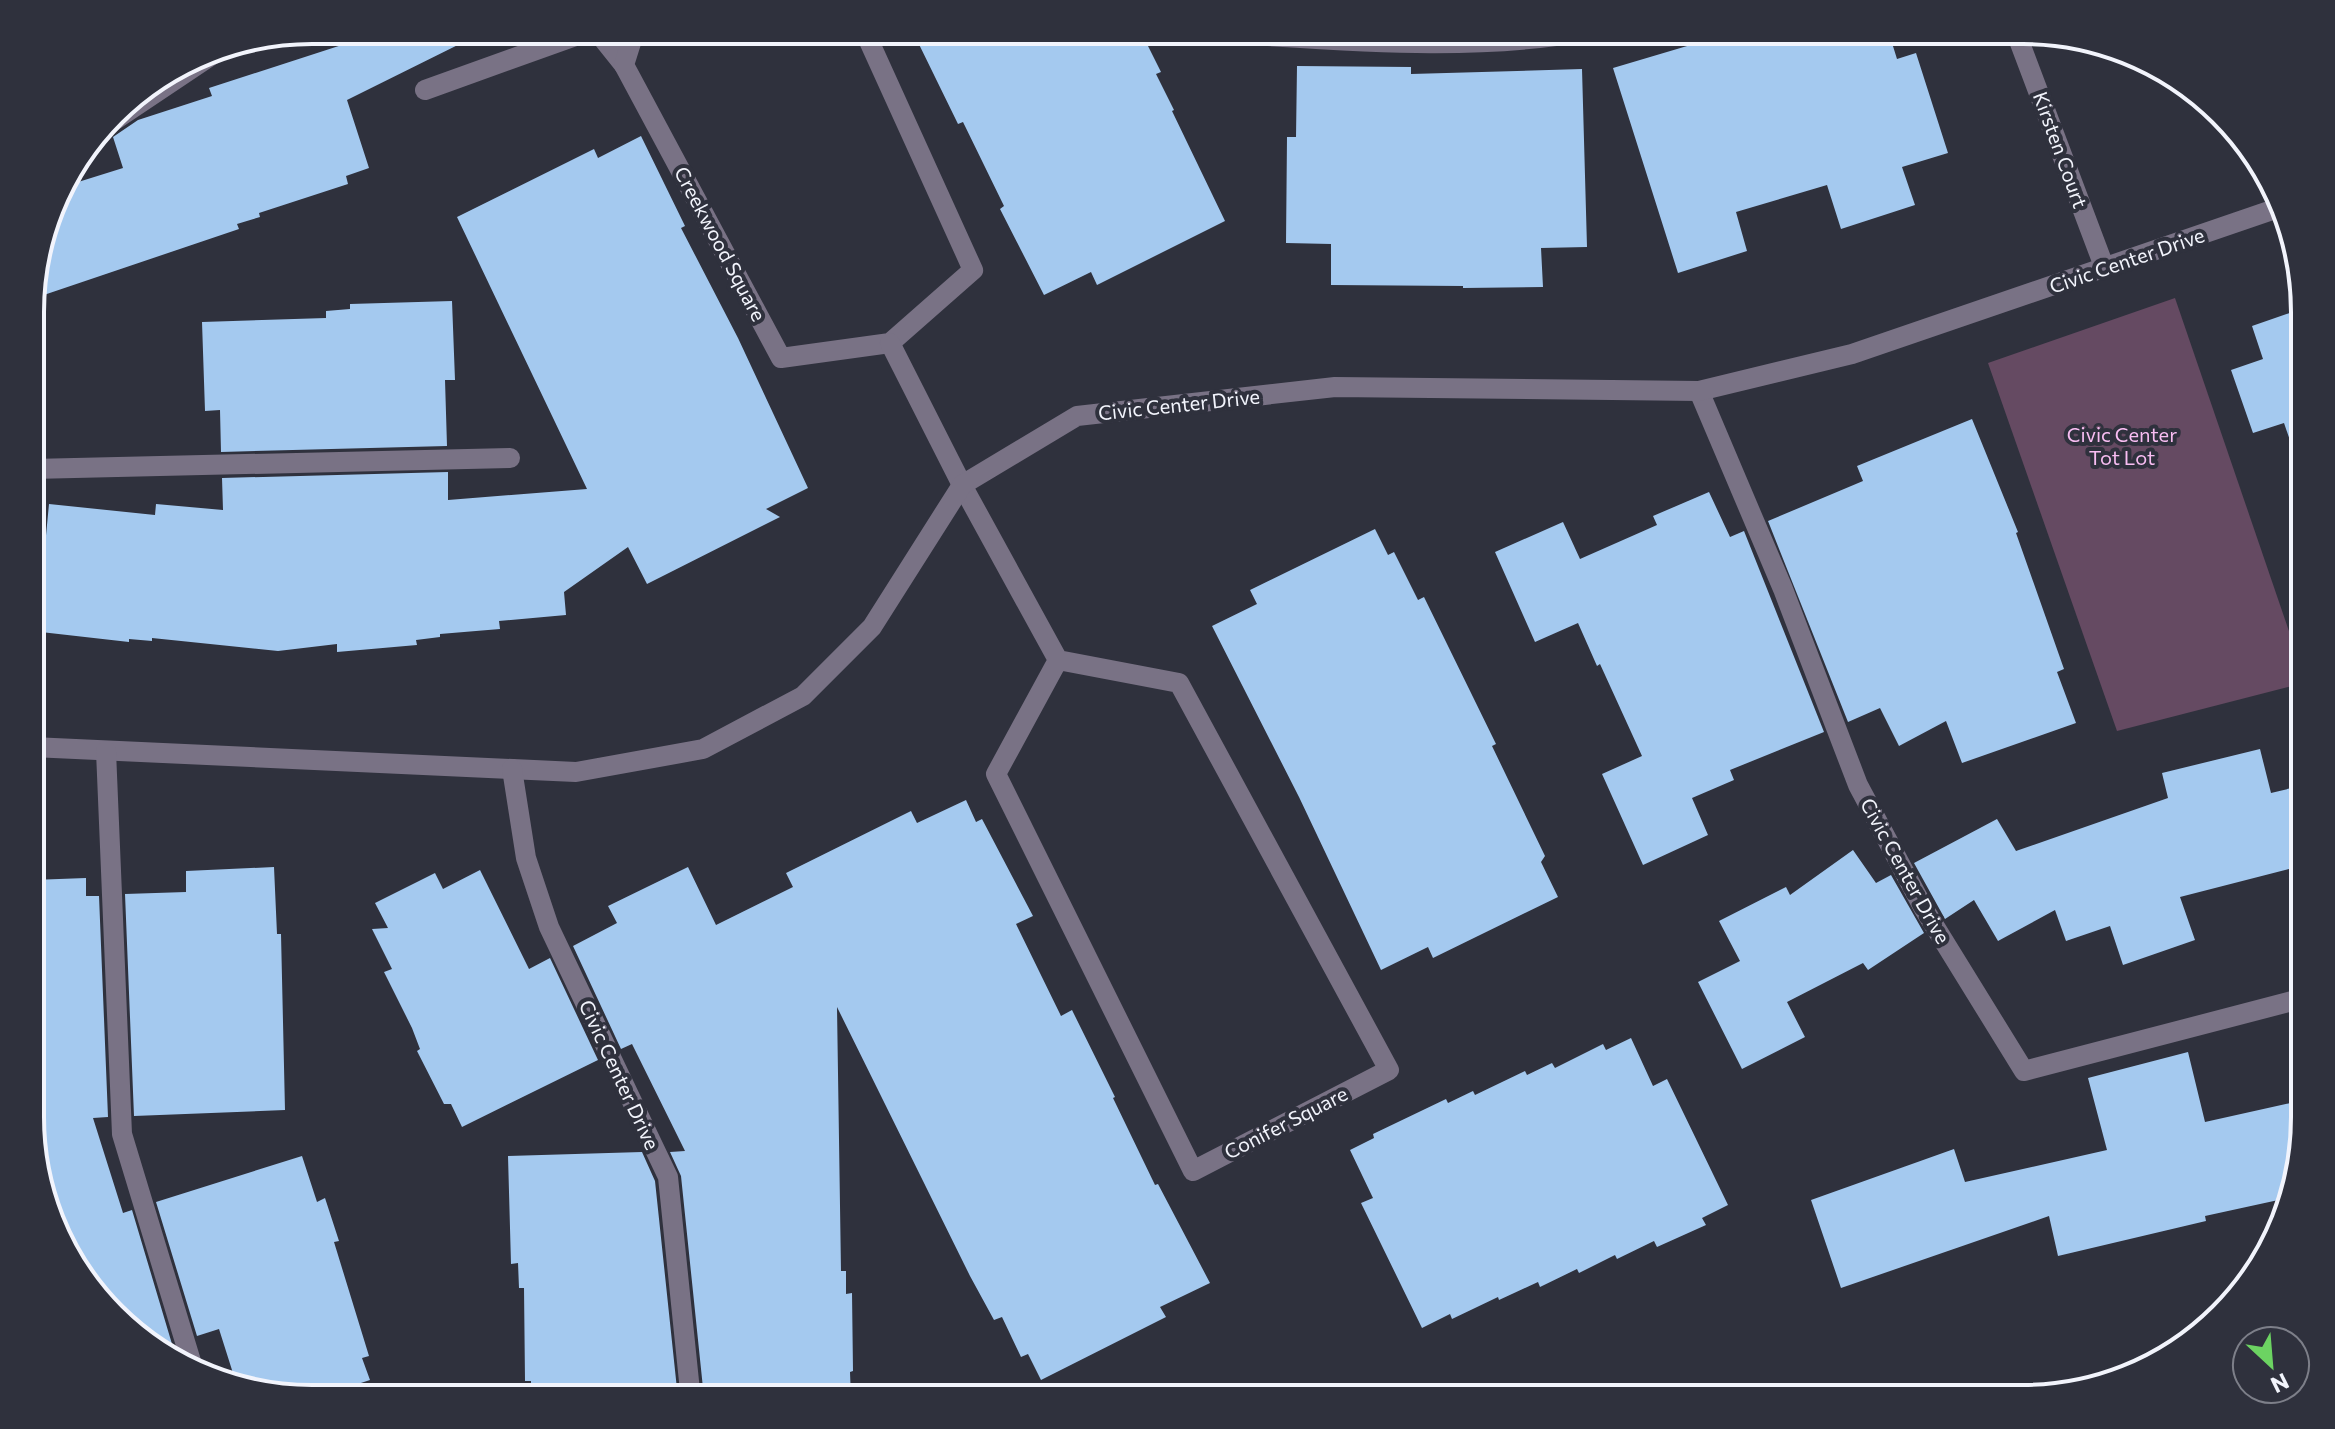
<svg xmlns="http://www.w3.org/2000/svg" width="2335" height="1429" font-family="Commissioner,sans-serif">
<rect width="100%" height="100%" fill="#2f313d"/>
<path fill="#654a62" d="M2175 298 2304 675V683L2117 731 1988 363Z"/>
<g fill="#a4c9ef">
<path d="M388 30H488L347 100 369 168 346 176 348 184 259 213 260 217 237 224 239 229 32 299V276L59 188 123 168 113 137 138 120 212 96 209 88Z"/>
<path d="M912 30H1140L1161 72 1156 74 1174 110 1172 111 1225 221 1097 285 1091 272 1044 295 1000 209 1004 206 963 122 958 124Z"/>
<path d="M1741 30H1888L1897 59 1916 53 1948 153 1902 167 1915 205 1841 229 1827 185 1736 212 1747 251 1678 273 1613 68Z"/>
<path d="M1297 66 1411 67V74L1582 69 1587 247 1541 248 1543 287 1463 288V286L1331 285V244L1286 243 1287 137H1296Z"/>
<path d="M641 136 685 226 681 228 738 338 808 488 766 509 780 517 647 584 628 547 564 592 566 615 499 621 500 629 440 634V637L416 640 417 645 337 652V644L278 651 152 638V641L129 639V642L32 631V544L45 546 49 504 155 515 156 504 223 510 222 478 448 472V500L587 489 457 217 594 149 598 158Z"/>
<path d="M452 301 455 380H445L447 446 221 452 220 410 205 411 202 322 326 318V311L350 309V304Z"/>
<path d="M2304 308V457L2296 458 2284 423 2253 433 2231 370 2263 359 2252 326Z"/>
<path d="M1972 419 2018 532 2016 533 2064 669 2057 672 2076 723 1962 763 1946 721 1899 746 1880 708 1848 722 1768 521 1863 481 1857 466Z"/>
<path d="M1709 492 1730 537 1744 531 1824 732 1730 770 1734 780 1692 798 1708 835 1643 865 1602 774 1642 756 1600 664 1597 666 1578 623 1535 642 1495 552 1563 522 1580 559 1657 525 1653 516Z"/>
<path d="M1375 529 1388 555 1394 552 1418 600 1424 597 1496 744 1492 746 1545 856 1541 862 1558 897 1433 958 1428 947 1381 970 1299 797 1212 626 1257 604 1250 590Z"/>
<path d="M2260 749 2271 793 2304 785V865L2180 897 2195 940 2123 965 2110 926 2066 941 2055 910 1998 941 1974 900 1945 919 1914 863 1997 819 2016 851 2168 798 2162 773Z"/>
<path d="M966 800 976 822 982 819 1033 916 1016 924 1061 1016 1072 1010 1115 1097 1113 1098 1155 1185 1158 1184 1210 1283 1160 1307 1166 1317 1041 1380 1028 1354 1021 1357 1002 1317 994 1320 970 1276 837 1007 841 1271H846V1294L852 1293 853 1371 850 1372 851 1399H781V1387L703 1388 681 1176 670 1152 685 1151 632 1044 621 1049 573 946 617 923 608 906 688 867 716 925 793 887 786 873 911 811 917 823Z"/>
<path d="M1853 850 1876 883 1891 875 1924 933 1868 970 1863 963 1787 1002 1805 1037 1742 1069 1698 982 1740 961 1719 921 1786 887 1790 895Z"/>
<path d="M274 867 277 934H281L285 1110 134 1116 125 894 186 892V871Z"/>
<path d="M480 870 529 969 550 958 598 1060 462 1127 451 1104H444L417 1051 420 1049 412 1028 384 972 392 969 372 929 388 928 375 903 435 873 443 889Z"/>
<path d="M86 878V896H99L108 1117 93 1118 123 1213 132 1210 172 1344 154 1350 77 1273 32 1153V880Z"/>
<path d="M1631 1038 1653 1086 1667 1079 1728 1205 1702 1218 1706 1225 1657 1247 1654 1241 1617 1259 1615 1255 1579 1273 1577 1269 1540 1287 1538 1282 1499 1300 1498 1297 1452 1319 1450 1314 1422 1328 1361 1203 1373 1198 1350 1150 1374 1138 1373 1134 1446 1099 1448 1103 1473 1091 1475 1095 1525 1071 1527 1075 1552 1063 1555 1068 1603 1044 1606 1050Z"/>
<path d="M2188 1052 2205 1122 2304 1100V1135L2283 1199 2205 1216 2206 1221 2058 1256 2049 1216 1841 1288 1811 1200 1954 1149 1965 1182 2107 1150 2088 1078Z"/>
<path d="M642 1152 655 1181 677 1389H656V1394L599 1395V1399H531V1381H525L524 1288H519L518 1263 511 1264 508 1156Z"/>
<path d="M302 1156 317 1202 325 1198 339 1241 334 1242 369 1356 362 1358 370 1380 312 1399 238 1389 219 1329 197 1336 156 1202Z"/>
</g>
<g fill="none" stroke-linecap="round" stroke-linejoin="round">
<g stroke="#797285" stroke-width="20">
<path d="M596 30 624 65"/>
<path d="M425 90 592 30"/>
<path d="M106 126 224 47"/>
<path d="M32 469 510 458"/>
</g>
<g stroke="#797285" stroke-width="20">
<path d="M635 30 624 65 781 358 890 343 973 270 864 30"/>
<path d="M2015 30 2105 269"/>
<path d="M1186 31C1322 38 1461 55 1596 30"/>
<path d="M890 343 962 485 1058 660 996 774 1193 1171 1389 1070 1179 683 1058 660"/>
<path d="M1699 391 1783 589 1858 785 1924 909 2024 1071 2304 998"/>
<path d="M32 747 576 772 703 749 803 696 872 627 962 485 1077 416 1335 387 1699 391 1852 354 2278 208"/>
<path d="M106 751 122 1134 193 1368"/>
<path d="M512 769 526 858 549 927 668 1177 690 1391"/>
</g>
</g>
<g text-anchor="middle" stroke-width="8" stroke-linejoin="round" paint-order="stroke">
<g font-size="20" fill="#f2f4fc" stroke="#2f313d">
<text transform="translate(2060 150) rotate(70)" y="7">Kirsten Court</text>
<text transform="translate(720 244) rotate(62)" y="7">Creekwood Square</text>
<text transform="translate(2127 261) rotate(-19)" y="7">Civic Center Drive</text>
<text transform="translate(1179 405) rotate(-6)" y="7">Civic Center Drive</text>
<text transform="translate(1905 871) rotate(61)" y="7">Civic Center Drive</text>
<text transform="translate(619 1075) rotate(65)" y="7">Civic Center Drive</text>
<text transform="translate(1286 1123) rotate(-27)" y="7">Conifer Square</text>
</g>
<g font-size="20" fill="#f8bdf2" stroke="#2f313d">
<text x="2122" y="442">Civic Center<tspan x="2122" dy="23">Tot Lot</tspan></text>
</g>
</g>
<path d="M0 0H2335V1429H0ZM312 44H2023A268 268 0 0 1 2291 312V1117A268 268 0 0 1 2023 1385H312A268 268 0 0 1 44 1117V312A268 268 0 0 1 312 44Z" fill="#2f313d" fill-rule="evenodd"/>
<path fill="none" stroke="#f2f4fc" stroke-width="4" d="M312 44H2023A268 268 0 0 1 2291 312V1117A268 268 0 0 1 2023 1385H312A268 268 0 0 1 44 1117V312A268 268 0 0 1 312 44Z"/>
<g transform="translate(2271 1365) rotate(154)"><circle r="38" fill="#2f313d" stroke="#7d7f89" stroke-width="2"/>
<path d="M0-6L14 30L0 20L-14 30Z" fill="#6cd362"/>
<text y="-12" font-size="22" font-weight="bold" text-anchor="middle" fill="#f2f4fc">N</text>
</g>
</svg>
